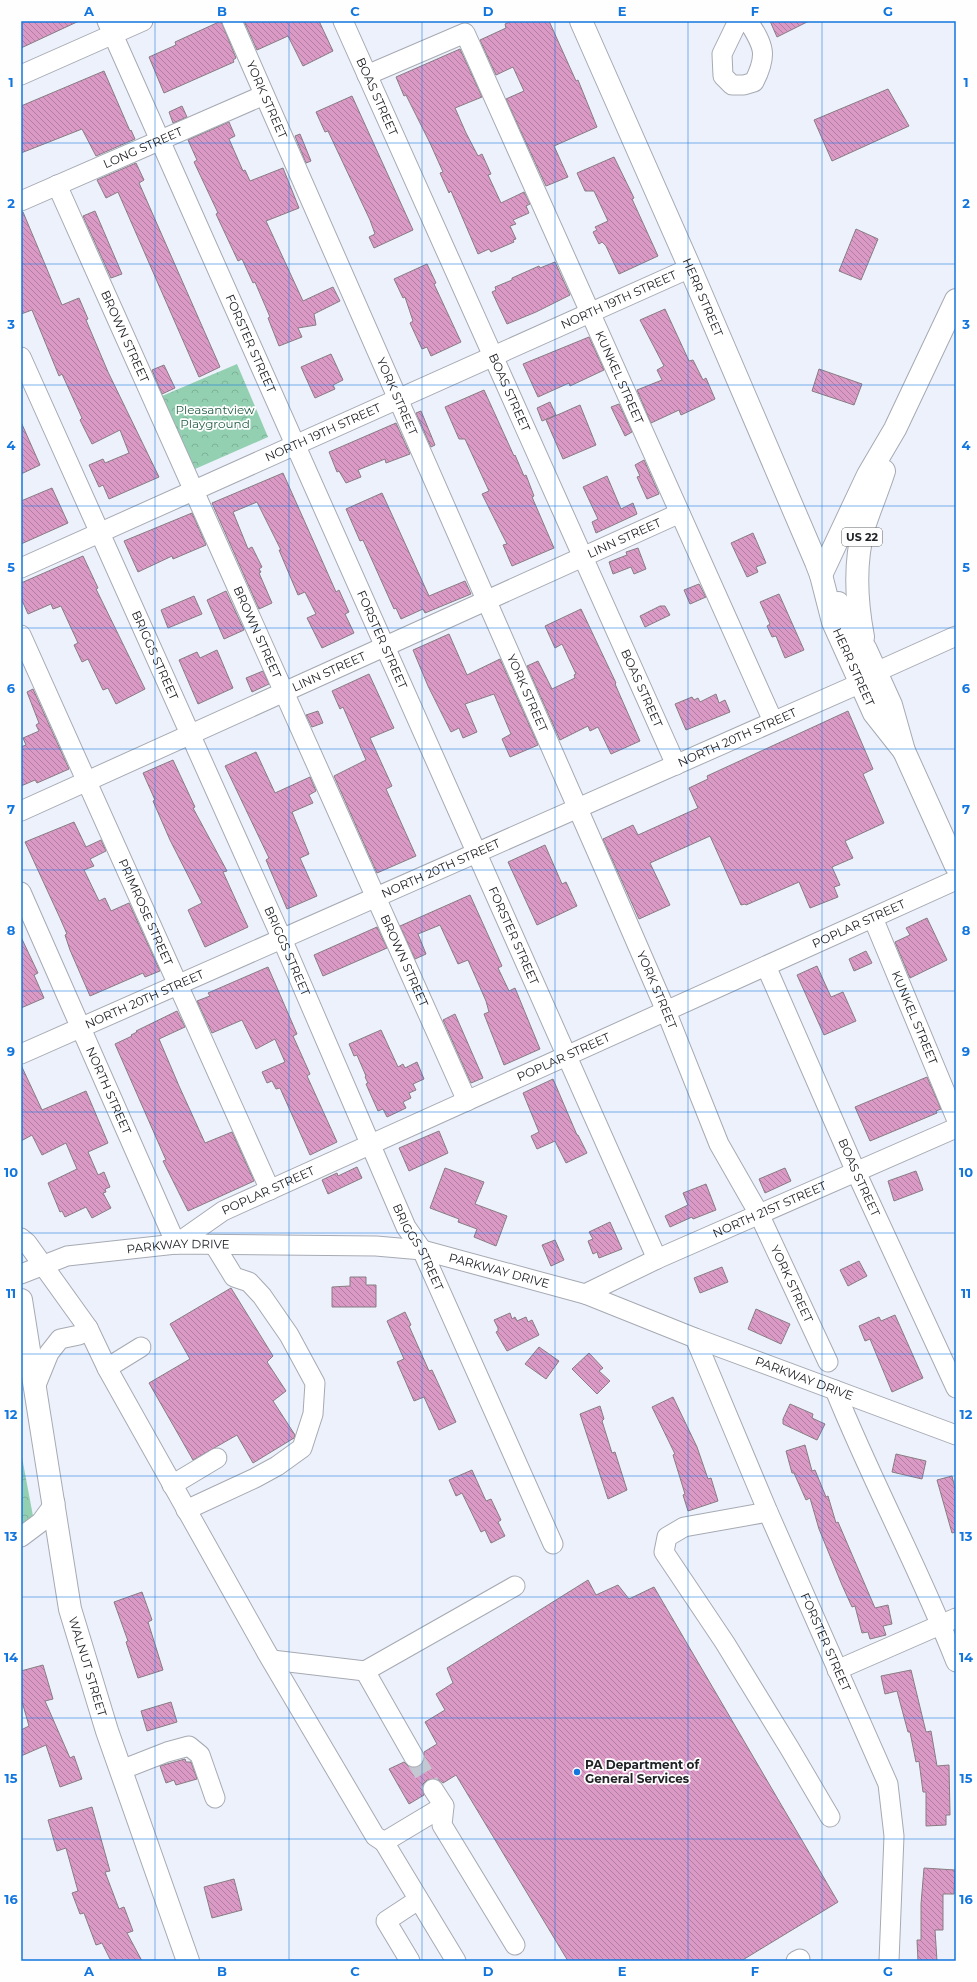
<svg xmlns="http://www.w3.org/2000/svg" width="977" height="1982" font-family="Montserrat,sans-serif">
<defs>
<pattern id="park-crowns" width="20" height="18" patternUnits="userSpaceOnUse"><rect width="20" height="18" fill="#93d0b2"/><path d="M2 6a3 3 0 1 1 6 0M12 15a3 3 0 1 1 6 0" fill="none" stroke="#7eb299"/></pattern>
<pattern id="building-back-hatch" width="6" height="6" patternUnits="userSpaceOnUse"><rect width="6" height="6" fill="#db9ac5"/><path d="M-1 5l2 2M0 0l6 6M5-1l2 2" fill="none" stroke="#b17da0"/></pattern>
</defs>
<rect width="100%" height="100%" fill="#edf1fb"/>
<g fill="url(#park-crowns)">
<path d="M237 364 268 437 195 469 162 396Z"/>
<path d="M21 1452 33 1516 21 1528Z"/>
</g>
<g fill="url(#building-back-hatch)" stroke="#877d83">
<path d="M21 21H79L21 48Z"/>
<path d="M221 21 236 58 233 60 234 62 164 93 149 57 176 45 175 42Z"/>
<path d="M244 21H319L333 51 303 66 288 36 257 50Z"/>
<path d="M512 21H549L576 81 578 80 597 127 554 146 568 177 546 186 506 99 524 91 513 67 496 75 480 40 506 28 505 24Z"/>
<path d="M770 21H809L777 37Z"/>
<path d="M460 49 482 97 455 108 466 133 478 156 482 154 491 174 488 175 501 203 524 192 530 204 526 206 529 213 513 220 516 224 510 226 516 239 513 240 514 242 491 252 489 249 478 254 451 191 449 193 440 173 443 172 430 143 406 95 404 96 396 77Z"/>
<path d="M104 71 130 131 131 130 135 139 96 156 82 129 21 153V106Z"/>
<path d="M888 89 909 126 832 161 814 120Z"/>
<path d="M352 96 413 230 374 248 369 237 375 234 370 220 328 131 325 132 316 112Z"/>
<path d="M182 106 187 117 173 123 169 112Z"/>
<path d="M229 122 235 136 229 139 243 171 245 170 250 181 283 168 299 208 266 221 303 301 333 287 340 301 314 314 316 325 298 328 302 337 279 346 268 318 270 317 255 282 253 283 242 259 238 261 216 214 218 213 194 162 197 160 188 140Z"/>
<path d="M300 134 311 161 306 163 295 136Z"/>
<path d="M614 157 634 198 632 199 658 256 619 274 606 246 602 242 599 244 593 232 597 230 595 227 608 221 594 191H585L577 173Z"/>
<path d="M136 163 144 180 139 183 220 367 199 377 118 192 106 198 97 180Z"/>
<path d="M95 211 122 274 111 278 83 216Z"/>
<path d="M21 212H23L62 305 79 298 88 319 86 320 108 372 159 477 109 499 103 485 99 487 89 465 103 459 105 463 129 453 120 430 92 444 80 420 82 418 62 374 59 376 32 310 21 314Z"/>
<path d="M856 229 878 239 861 280 839 271Z"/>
<path d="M555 262 570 295 536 312 507 324 492 292 496 290 495 287 512 280V278L539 266 540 268Z"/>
<path d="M427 264 436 283 434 284 461 342 431 356 427 347 422 349 410 323 413 321 405 297 403 298 394 279Z"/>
<path d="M665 309 689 361 693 360 703 380 706 378 715 399 681 415 679 410 651 423 637 390 662 380 657 370 664 366 640 320Z"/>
<path d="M589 337 604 370 570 386 569 383 538 397 523 364Z"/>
<path d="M331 354 343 380 333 385 335 389 315 398 301 367Z"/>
<path d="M164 365 175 388 162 394 152 370Z"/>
<path d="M819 369 862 384 854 405 812 391Z"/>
<path d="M484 390 514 456 515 455 524 476 526 475 534 496 532 497 554 548 512 566 503 545 507 544 482 494 489 491 465 439H459L445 407Z"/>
<path d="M550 402 556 415 542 421 537 408Z"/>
<path d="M619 404 632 432 625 436 611 407Z"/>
<path d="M580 405 596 445 563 459 546 420Z"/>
<path d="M421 411 435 445 431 447 416 413Z"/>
<path d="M21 422 40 465 21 474Z"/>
<path d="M396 423 410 454 386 463 385 459 358 470 361 477 346 483 339 471 337 472 329 452Z"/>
<path d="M644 460 659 494 647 499 637 477 640 476 635 465Z"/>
<path d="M283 473 336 592 339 590 349 612 345 614 354 633 322 648 307 618 316 614 305 592 298 595 279 550H281L257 502 233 512 248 549 252 547 262 567 259 569 261 572 259 573 272 603 259 609 212 503Z"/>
<path d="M607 476 621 509 633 503 637 514 596 533 592 522 598 519 583 487Z"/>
<path d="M52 488 68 523 21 544V501Z"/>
<path d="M382 493 429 596 465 581 471 594 425 613 423 609 401 619 396 608 394 609 363 540 360 541 346 509Z"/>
<path d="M192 513 206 545 173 559 172 556 138 572 124 541Z"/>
<path d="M753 533 766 563 756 567 758 572 747 577 731 543Z"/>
<path d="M638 548 646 569 634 574 631 567 613 574 609 562 627 555 626 552Z"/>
<path d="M83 556 98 588 96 589 145 689 116 704 108 688 103 690 88 659 82 662 74 645 78 643 61 606 53 609 51 604 28 614 21 598V583Z"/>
<path d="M699 584 706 597 690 604 684 590Z"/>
<path d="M226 591 244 630 224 639 207 600Z"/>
<path d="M779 594 804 650 785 658 776 636 772 637 767 626 770 624 760 602Z"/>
<path d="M194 596 202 614 168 628 161 610Z"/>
<path d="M660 606H665L670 615 645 627 640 616Z"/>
<path d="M581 609 616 683 615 684 640 741 611 754 598 727 590 731 588 726 560 740 527 666 538 661 552 689 575 678 574 675 576 674 562 644 555 648 545 626Z"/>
<path d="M449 634 467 675 500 659 538 745 510 757 502 739 511 734 494 694 465 704 477 732 463 738 459 728 451 732 428 686 413 650Z"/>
<path d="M217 650 233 688 198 704 179 660 197 652 200 658Z"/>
<path d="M263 671 269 684 252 692 246 678Z"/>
<path d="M369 674 394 728 370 738 392 786 386 789 416 856 377 873 334 776 366 760 343 707 340 709 332 691Z"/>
<path d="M33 689 69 769 37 783 35 780 21 786V747L26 745 23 738 39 731 36 725 39 723 27 692Z"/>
<path d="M716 694 719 703 725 700 730 712 686 730 675 704 692 697 694 700 698 698 700 702Z"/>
<path d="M318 711 323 723 312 727 306 715Z"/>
<path d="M848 711 873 769 863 774 884 823 845 841 853 858 832 867 840 885 834 887 838 897 810 908 799 882 746 905 745 904 741 905 710 836 650 863 670 905 639 919 603 839 633 825 638 835 698 808 689 788 708 779 707 776Z"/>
<path d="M256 752 275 793 310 777 316 791 309 795 313 803 292 812 309 854 300 858 317 896 287 909 266 860 269 858 225 766Z"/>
<path d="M173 760 195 807 193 808 227 871 223 872 248 927 205 947 188 910 202 903 170 840 153 801 155 800 143 773Z"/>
<path d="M74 822 86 847 101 840 106 851 90 859 94 866 84 870 99 901 105 898 111 911 129 903 160 971 145 977 143 973 90 996 70 950 65 935 67 934 60 918 25 842Z"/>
<path d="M545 845 562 884 566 882 577 906 537 925 508 862Z"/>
<path d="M470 895 502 966 498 968 509 991 515 988 540 1049 504 1065 484 1014 489 1012 486 1001 468 960 458 964 440 925 418 934 426 954 415 959 400 926Z"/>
<path d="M927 918 947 960 910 978 895 942 910 935 906 928Z"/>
<path d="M377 927 387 948 323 976 314 955Z"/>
<path d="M21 937 38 973 34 975 44 998 21 1008Z"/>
<path d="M866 951 872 963 854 971 849 959Z"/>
<path d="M817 966 831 997 843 992 856 1021 824 1035 797 975Z"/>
<path d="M268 967 297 1034 293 1036 310 1074 307 1076 337 1142 310 1155 280 1088 276 1089 272 1081 267 1083 262 1072 285 1062 275 1039 256 1049 242 1020 212 1033 197 1001 210 996 208 993Z"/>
<path d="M177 1011 185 1027 159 1039 179 1086 205 1143 232 1132 254 1181 188 1211 163 1161 166 1160 115 1044 132 1036 131 1035 137 1032 136 1031Z"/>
<path d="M455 1014 483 1078 471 1083 443 1020Z"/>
<path d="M381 1030 398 1067 403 1064 405 1068 417 1062 424 1079 413 1084 416 1090 409 1093 411 1098 403 1102 406 1108 387 1117 383 1109 378 1111 366 1084 368 1083 365 1077 366 1076 357 1055 354 1056 349 1044Z"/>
<path d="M21 1065 42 1110 86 1091 108 1143 88 1152 98 1175 104 1172 110 1187 105 1189 106 1192 103 1193 111 1208 92 1218 86 1207 65 1217 62 1211 60 1212 48 1183 77 1169 66 1143 42 1155 32 1135 21 1141Z"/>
<path d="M927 1077 941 1109 936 1111 937 1113 870 1141 855 1107Z"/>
<path d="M553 1079 577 1135H578L587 1153 566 1163 555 1141 537 1149 531 1136 539 1132 523 1093Z"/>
<path d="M439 1131 448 1153 409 1171 399 1148Z"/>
<path d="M357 1167 362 1178 328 1194 322 1180 337 1173 338 1176Z"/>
<path d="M445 1168 484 1182 475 1204 507 1216 496 1246 474 1237 477 1229 458 1222 459 1219 430 1208Z"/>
<path d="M785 1168 791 1181 765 1193 759 1179Z"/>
<path d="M916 1171 923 1190 894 1201 888 1181Z"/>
<path d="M706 1184 716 1210 693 1219 692 1217 670 1227 665 1216 688 1205 683 1193Z"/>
<path d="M610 1222 622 1249 599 1258 597 1252 593 1254 588 1241 593 1239 589 1232Z"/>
<path d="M555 1240 564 1260 551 1266 542 1245Z"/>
<path d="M859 1261 867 1276 848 1286 840 1270Z"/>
<path d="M722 1267 728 1282 700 1293 694 1278Z"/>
<path d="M350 1277H366V1285H376V1307H332V1287L350 1286Z"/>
<path d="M231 1288 273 1356 267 1362 286 1391 273 1401 295 1435 294 1438 253 1463 237 1435 193 1460 149 1383 190 1359 170 1324Z"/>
<path d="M756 1309 790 1324 781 1344 748 1329Z"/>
<path d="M405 1312 411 1325 409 1326 429 1371 432 1370 456 1422 439 1430 424 1397 414 1401 397 1362 404 1359 387 1321Z"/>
<path d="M510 1313 512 1319 515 1317 517 1321 526 1317 528 1322 532 1320 539 1335 507 1351 496 1332 498 1331V1328L494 1320Z"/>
<path d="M895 1315 923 1378 892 1392 870 1339 865 1341 859 1326 879 1317 881 1321Z"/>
<path d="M539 1347 559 1361 546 1379 525 1364Z"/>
<path d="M589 1353 603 1368 599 1371 610 1381 597 1394 572 1369Z"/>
<path d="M673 1397 697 1447 708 1479 711 1478 718 1501 688 1511 683 1495 685 1494 673 1455 675 1454 652 1407Z"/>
<path d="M790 1404 813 1414 812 1418 825 1424 817 1440 783 1424V1419Z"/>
<path d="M600 1406 604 1419 602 1421 612 1453 615 1452 627 1490 608 1499 580 1414Z"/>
<path d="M805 1445 812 1471 815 1470 826 1497 828 1496 836 1523 838 1522 875 1608 888 1605 892 1624 883 1626 886 1635 870 1639 868 1632 862 1633 855 1606 852 1607 842 1585 819 1529 810 1498 806 1500 794 1473H792L786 1451Z"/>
<path d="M896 1454 926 1461 922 1479 892 1472Z"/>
<path d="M472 1470 486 1501 491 1499 501 1520 498 1522 505 1536 491 1543 485 1530 481 1532 462 1493 456 1496 449 1480Z"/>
<path d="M952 1476 956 1492V1532L952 1533 937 1480Z"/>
<path d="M588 1580 596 1595 618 1585 629 1599 654 1587 838 1902 741 1961H568L456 1775 443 1783 438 1779 427 1780 423 1784 424 1795 409 1804 389 1769 404 1762 409 1767H419L424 1762V1752L437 1744 425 1722 445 1710 436 1694 453 1683 447 1668Z"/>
<path d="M142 1592 152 1620 148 1622 163 1670 138 1678 126 1642 128 1641 114 1602Z"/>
<path d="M43 1665 53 1699 45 1701 70 1758 74 1756 82 1779 60 1787 46 1745 21 1756V1730L29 1726 21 1698V1671Z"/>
<path d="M911 1670 926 1732 931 1731 937 1766 949 1765 950 1815H946V1825L926 1826V1792H923L919 1761 916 1762 910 1732H908L897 1691 885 1694 881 1676Z"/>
<path d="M171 1702 177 1722 147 1731 141 1711Z"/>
<path d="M185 1759 186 1762H191L197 1779 176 1785 174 1780 166 1783 160 1766Z"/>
<path d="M92 1807 110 1871 105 1872 119 1909 124 1907 133 1931 127 1933 142 1961H111L102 1943 96 1945 84 1913 80 1914 72 1893 78 1891 66 1848 57 1851 48 1820Z"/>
<path d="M924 1868 955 1870 954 1894H943V1930H935L937 1961H918L917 1940H921V1904Z"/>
<path d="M234 1879 242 1910 212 1918 204 1887Z"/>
</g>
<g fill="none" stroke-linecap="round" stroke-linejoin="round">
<path stroke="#c4c8d0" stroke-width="19" stroke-dasharray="19 10" stroke-linecap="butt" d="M414 1757 433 1789"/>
<defs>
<g id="minor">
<path id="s1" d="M107 21 657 1259"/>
<path id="s2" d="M232 21 607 875 666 1011 719 1144 759 1214 828 1362"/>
<path id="s3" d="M343 21 676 765"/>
<path d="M738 21 722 54 723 76 732 85H744L754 82C768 55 764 46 748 21"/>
<path d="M21 75 143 21"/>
<path id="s4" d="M367 75 465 33 773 721"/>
<path id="s5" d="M57 185 467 1101"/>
<path id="s6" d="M21 201 264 95"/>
<path id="s7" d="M21 357 282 939 406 1227 422 1250 553 1544"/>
<path id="s8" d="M21 568 690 268"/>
<path id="s9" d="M21 635 270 1190"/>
<path d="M876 672 956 636"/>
<path id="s10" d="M21 811 680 513"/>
<path id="s11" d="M21 892 176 1244"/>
<path id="s12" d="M873 918 956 1118"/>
<path id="s13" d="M766 966 856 1172 956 1388"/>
<path id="s14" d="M21 1054 861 683"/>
<path d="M21 1238 27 1243 88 1328 107 1368 267 1653 375 1836 384 1842"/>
<path id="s15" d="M176 1244 223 1211 956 880"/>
<path id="s16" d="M21 1274 67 1256 176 1244 376 1246 422 1250 585 1294 695 1338 956 1435"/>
<path id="s17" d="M585 1294 657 1259 956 1128"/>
<path id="s18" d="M695 1338 768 1512 888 1784 894 1836 889 1961"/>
<path d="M107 1368 141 1347"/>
<path d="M36 1385 49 1353 60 1339 79 1335 88 1328"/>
<path d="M835 1390C872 1482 920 1570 956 1662"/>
<path d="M172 1485 217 1458"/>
<path d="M186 1510 255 1478 277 1466 302 1448 313 1414 315 1383 289 1335 262 1296 249 1282 234 1277 215 1246"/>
<path d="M768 1512 684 1527 667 1537 664 1552 725 1643 790 1749 830 1817"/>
<path d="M21 1537 41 1522 55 1503"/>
<path d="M272 1660 365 1671 515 1586"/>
<path d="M837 1670 956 1618"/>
<path d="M365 1671 414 1757"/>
<path d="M121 1770 167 1752 189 1746 200 1755 215 1798"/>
<path d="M433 1789 444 1806 442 1825 515 1945"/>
<path d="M444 1806 384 1842 456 1961"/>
<path d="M410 1961 386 1921 418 1900"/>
<path d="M796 1961 800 1959"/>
</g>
<g id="major">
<path id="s19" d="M581 21 690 268 816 562 821 575 833 622 874 713 904 751"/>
<path d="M821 575 868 475 895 429 956 300"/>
<path d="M838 603 866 650 891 705 904 751 956 866"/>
<path d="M863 637C856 600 854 563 864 527 870 508 878 490 884 471"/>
<path id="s20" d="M21 1300 70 1609 107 1731 188 1961"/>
</g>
</defs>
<use href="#minor" stroke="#a6aab3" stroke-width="21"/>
<use href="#major" stroke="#a6aab3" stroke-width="24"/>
<use href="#minor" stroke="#fff" stroke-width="19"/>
<use href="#major" stroke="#fff" stroke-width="22"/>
</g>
<path fill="none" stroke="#1276de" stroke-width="1" stroke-opacity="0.55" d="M155 21V1961M289 21V1961M422 21V1961M555 21V1961M688 21V1961M822 21V1961M21 143H956M21 264H956M21 385H956M21 506H956M21 628H956M21 749H956M21 870H956M21 991H956M21 1112H956M21 1233H956M21 1354H956M21 1476H956M21 1597H956M21 1718H956M21 1839H956"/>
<circle fill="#1276de" stroke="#fefefe" stroke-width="1.5" cx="577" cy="1772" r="4"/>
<g text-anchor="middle" stroke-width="3.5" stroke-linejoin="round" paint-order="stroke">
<rect fill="#fefefe" stroke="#636467" stroke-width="1" x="842" y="528" width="40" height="18" rx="3"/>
<g font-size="11" font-weight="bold" fill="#212226">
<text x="862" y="541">US 22</text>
</g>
<g font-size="12" fill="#212226" stroke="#fefefe">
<text dy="4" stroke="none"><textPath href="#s3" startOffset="83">BOAS STREET</textPath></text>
<text dy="4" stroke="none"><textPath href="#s2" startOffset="86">YORK STREET</textPath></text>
<text dy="4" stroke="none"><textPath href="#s6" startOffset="133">LONG STREET</textPath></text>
<text dy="4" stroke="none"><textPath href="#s19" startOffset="302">HERR STREET</textPath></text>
<text dy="4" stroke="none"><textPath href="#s8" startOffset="655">NORTH 19TH STREET</textPath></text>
<text dy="4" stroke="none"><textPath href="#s5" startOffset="166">BROWN STREET</textPath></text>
<text dy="4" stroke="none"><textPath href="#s1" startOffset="353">FORSTER STREET</textPath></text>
<text dy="4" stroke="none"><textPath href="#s4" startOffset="484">KUNKEL STREET</textPath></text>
<text dy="4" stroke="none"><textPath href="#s3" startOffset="407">BOAS STREET</textPath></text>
<text dy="4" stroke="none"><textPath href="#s2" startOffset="410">YORK STREET</textPath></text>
<text dy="4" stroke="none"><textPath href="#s8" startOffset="331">NORTH 19TH STREET</textPath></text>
<text dy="4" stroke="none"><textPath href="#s10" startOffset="662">LINN STREET</textPath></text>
<text dy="4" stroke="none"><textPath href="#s5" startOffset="490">BROWN STREET</textPath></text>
<text dy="4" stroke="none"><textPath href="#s1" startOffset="677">FORSTER STREET</textPath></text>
<text dy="4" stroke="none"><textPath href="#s7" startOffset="327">BRIGGS STREET</textPath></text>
<text dy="4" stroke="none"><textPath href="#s19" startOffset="702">HERR STREET</textPath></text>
<text dy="4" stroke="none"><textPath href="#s10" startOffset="338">LINN STREET</textPath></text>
<text dy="4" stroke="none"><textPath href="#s3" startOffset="731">BOAS STREET</textPath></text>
<text dy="4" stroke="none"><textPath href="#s2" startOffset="734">YORK STREET</textPath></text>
<text dy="4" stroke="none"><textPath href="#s14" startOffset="783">NORTH 20TH STREET</textPath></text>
<text dy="4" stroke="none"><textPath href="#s14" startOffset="459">NORTH 20TH STREET</textPath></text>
<text dy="4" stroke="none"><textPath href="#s9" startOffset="304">PRIMROSE STREET</textPath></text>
<text dy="4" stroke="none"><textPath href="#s15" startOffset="755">POPLAR STREET</textPath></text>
<text dy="4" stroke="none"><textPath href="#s1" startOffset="1001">FORSTER STREET</textPath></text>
<text dy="4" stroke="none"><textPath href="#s7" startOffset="651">BRIGGS STREET</textPath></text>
<text dy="4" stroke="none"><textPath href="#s5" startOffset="850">BROWN STREET</textPath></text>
<text dy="4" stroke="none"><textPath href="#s2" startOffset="1058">YORK STREET</textPath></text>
<text dy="4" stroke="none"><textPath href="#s14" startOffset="135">NORTH 20TH STREET</textPath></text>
<text dy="4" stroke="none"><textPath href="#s12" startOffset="108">KUNKEL STREET</textPath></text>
<text dy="4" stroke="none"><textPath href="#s15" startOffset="431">POPLAR STREET</textPath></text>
<text dy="4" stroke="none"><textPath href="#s11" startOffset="217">NORTH STREET</textPath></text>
<text dy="4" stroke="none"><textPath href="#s13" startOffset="231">BOAS STREET</textPath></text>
<text dy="4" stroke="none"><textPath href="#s15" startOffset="107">POPLAR STREET</textPath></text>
<text dy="4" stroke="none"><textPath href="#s17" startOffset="203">NORTH 21ST STREET</textPath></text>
<text dy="4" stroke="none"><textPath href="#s7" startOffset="975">BRIGGS STREET</textPath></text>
<text dy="4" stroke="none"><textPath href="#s16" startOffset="161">PARKWAY DRIVE</textPath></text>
<text dy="4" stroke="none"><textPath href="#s16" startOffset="485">PARKWAY DRIVE</textPath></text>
<text dy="4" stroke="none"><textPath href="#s2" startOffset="1382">YORK STREET</textPath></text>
<text dy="4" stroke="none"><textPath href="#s16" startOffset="809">PARKWAY DRIVE</textPath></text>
<text dy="4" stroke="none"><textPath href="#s18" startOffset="331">FORSTER STREET</textPath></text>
<text dy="4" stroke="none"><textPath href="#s20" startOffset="373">WALNUT STREET</textPath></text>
</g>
<g font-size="12" fill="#256047" stroke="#fefefe">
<text x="215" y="414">Pleasantview<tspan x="215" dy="14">Playground</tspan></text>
</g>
<g font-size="12" font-weight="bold" fill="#212226" stroke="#fefefe" text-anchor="start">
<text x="585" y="1769">PA Department of<tspan x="585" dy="14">General Services</tspan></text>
</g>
</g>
<rect width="977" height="1982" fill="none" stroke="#fefefe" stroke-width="44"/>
<rect x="22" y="22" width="933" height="1938" fill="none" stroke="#1276de" stroke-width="1.5"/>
<g font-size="13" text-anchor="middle" font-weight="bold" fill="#1276de">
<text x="89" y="16">A</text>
<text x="222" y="16">B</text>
<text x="355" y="16">C</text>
<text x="488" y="16">D</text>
<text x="622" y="16">E</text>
<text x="755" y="16">F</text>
<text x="888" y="16">G</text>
<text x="11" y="87">1</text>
<text x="966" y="87">1</text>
<text x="11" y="208">2</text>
<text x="966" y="208">2</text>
<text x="11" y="329">3</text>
<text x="966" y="329">3</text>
<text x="11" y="450">4</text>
<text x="966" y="450">4</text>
<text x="11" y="572">5</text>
<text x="966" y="572">5</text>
<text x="11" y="693">6</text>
<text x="966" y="693">6</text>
<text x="11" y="814">7</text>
<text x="966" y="814">7</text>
<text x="11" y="935">8</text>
<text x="966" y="935">8</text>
<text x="11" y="1056">9</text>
<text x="966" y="1056">9</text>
<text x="11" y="1177">10</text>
<text x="966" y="1177">10</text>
<text x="11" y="1298">11</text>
<text x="966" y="1298">11</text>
<text x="11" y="1419">12</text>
<text x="966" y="1419">12</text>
<text x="11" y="1541">13</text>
<text x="966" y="1541">13</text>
<text x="11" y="1662">14</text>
<text x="966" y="1662">14</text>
<text x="11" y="1783">15</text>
<text x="966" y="1783">15</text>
<text x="11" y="1904">16</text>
<text x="966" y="1904">16</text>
<text x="89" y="1976">A</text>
<text x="222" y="1976">B</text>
<text x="355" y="1976">C</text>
<text x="488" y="1976">D</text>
<text x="622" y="1976">E</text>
<text x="755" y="1976">F</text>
<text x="888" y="1976">G</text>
</g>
</svg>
